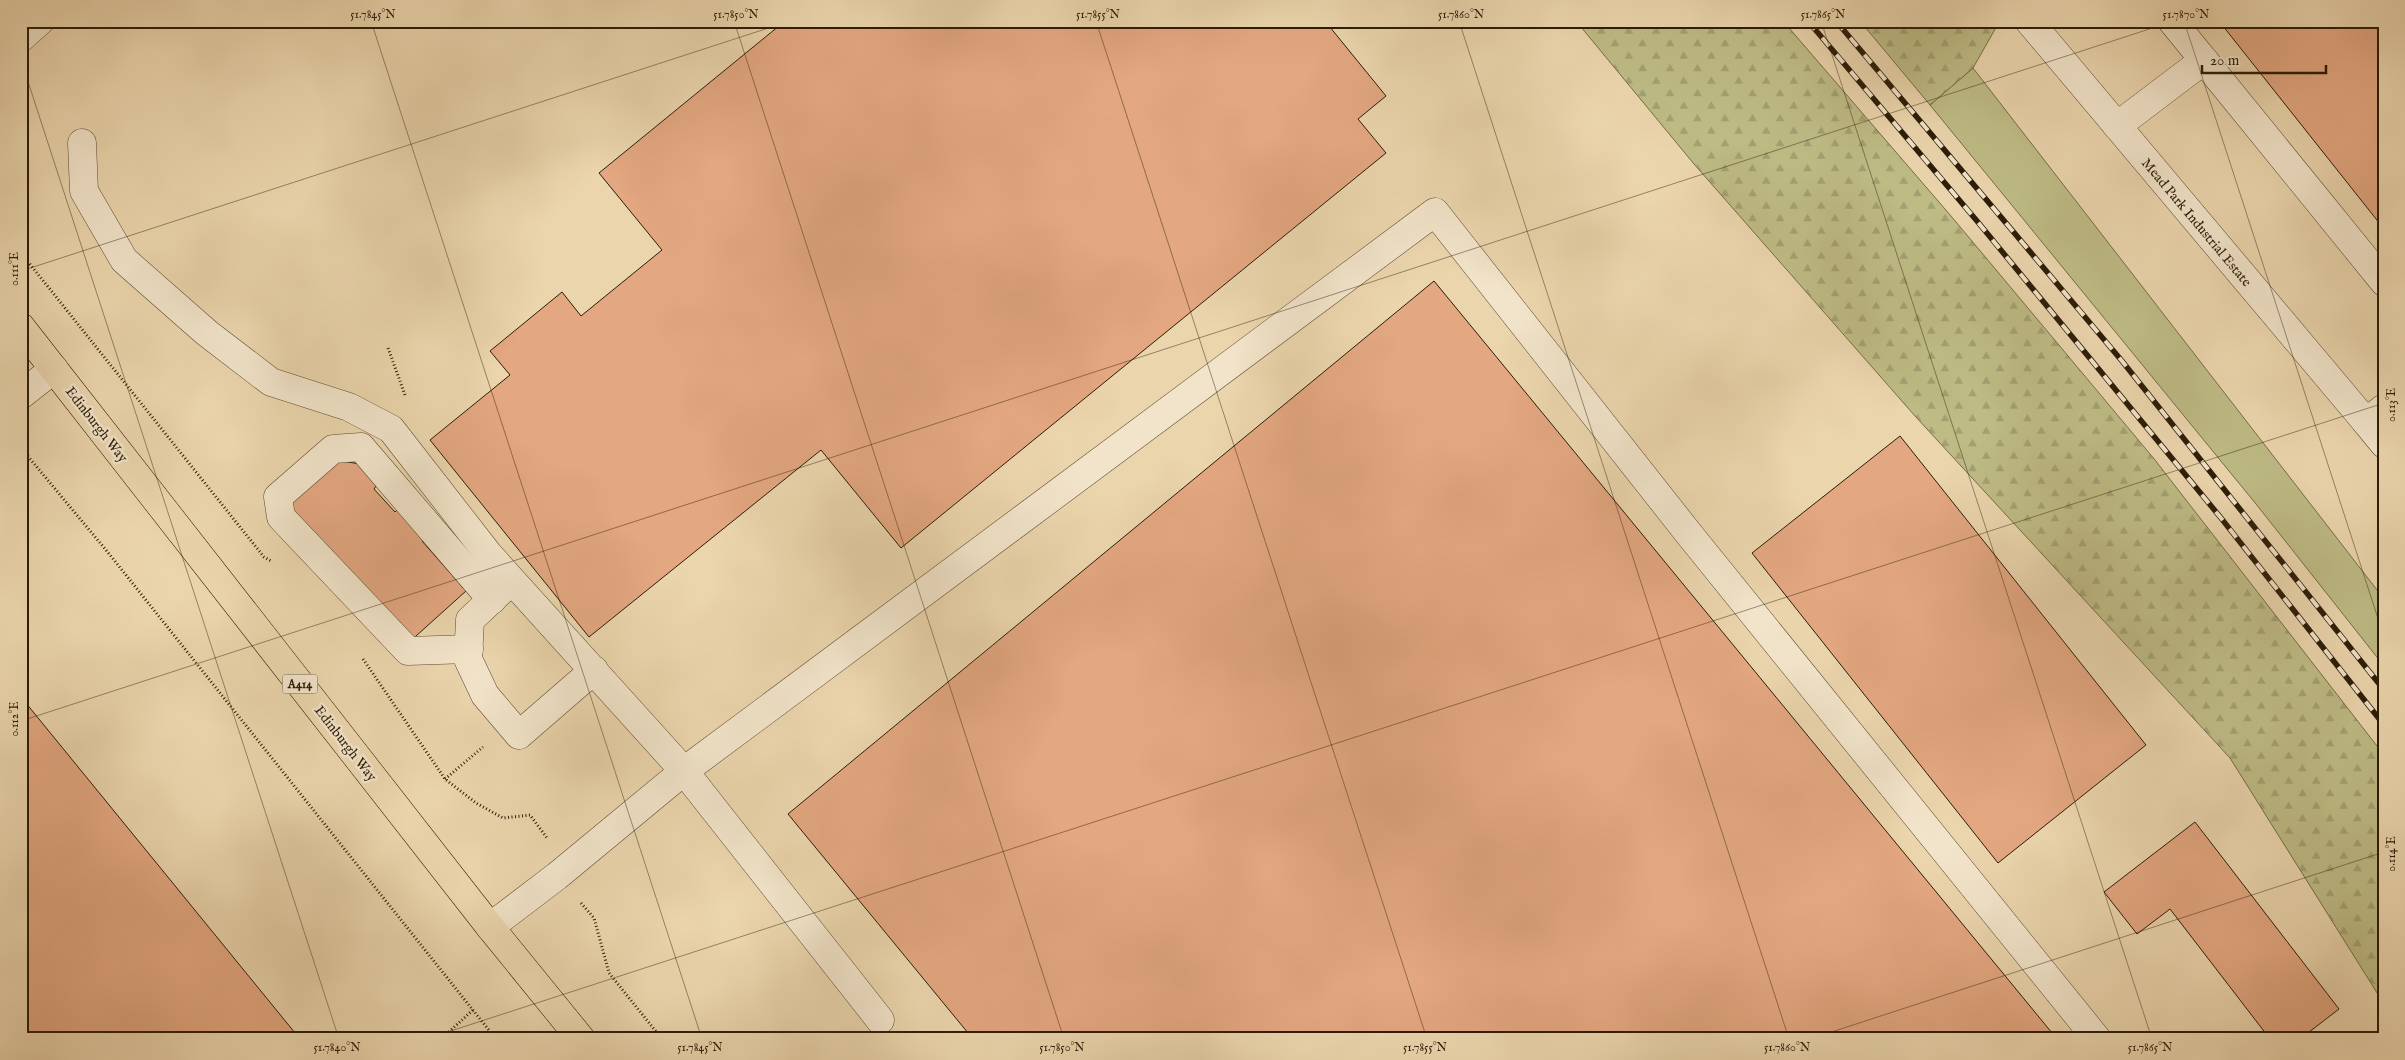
<svg xmlns="http://www.w3.org/2000/svg" width="2405" height="1060" font-family="'IM FELL English',serif">
<defs>
<pattern id="forest-firs" width="22" height="20" patternUnits="userSpaceOnUse" patternTransform="scale(1.25)"><rect width="22" height="20" fill="#bebb85"/><path d="M5 1l3.5 6h-7zM16 11l3.5 6h-7z" fill="#a3a071"/></pattern>
</defs>
<rect width="100%" height="100%" fill="#ebd5ad"/>
<filter id="stains"><feTurbulence type="fractalNoise" baseFrequency=".004" numOctaves="4"/><feColorMatrix values="0 0 0 0 .2 0 0 0 0 .09 0 0 0 0 .02 0 0 0 .5 -.17"/></filter>
<radialGradient id="worn" r=".72"><stop offset=".6" stop-color="#630" stop-opacity="0"/><stop offset="1" stop-color="#630" stop-opacity=".3"/></radialGradient>
<path fill="#bebb85" stroke="#756c46" d="M1973 68 2384 599V666L2256 504 1930 105Z"/>
<g fill="url(#forest-firs)" stroke="#756c46">
<path d="M1576 21H1783L1951 216 2155 460 2384 755V1004L2230 758 1915 416 1694 164Z"/>
<path d="M1860 21H1996L1998 24 1973 68 1930 105Z"/>
</g>
<g fill="#e3a781" stroke="#2c1c07">
<path d="M785 21H1325L1386 96 1358 119 1386 153 901 548 821 450 589 637 430 440 510 375 490 351 562 292 581 316 662 250 599 173Z"/>
<path d="M2219 21H2384V229Z"/>
<path d="M1434 281 2057 1039H973L788 814Z"/>
<path d="M1900 436 2146 745 1998 863 1752 553Z"/>
<path d="M336 460 360 464 378 483 374 489 395 512 401 506 427 536 422 541 466 591 406 645 290 515 289 504Z"/>
<path d="M21 697 300 1039H21Z"/>
<path d="M2195 822 2339 1009 2300 1039H2270L2170 909 2137 934 2104 892Z"/>
</g>
<g fill="none" stroke-linecap="round" stroke-linejoin="round">
<defs>
<g id="minor">
<path d="M2029 21 2366 422"/>
<path d="M2172 21 2384 282"/>
<path d="M21 38 40 21"/>
<path d="M2117 126 2204 60"/>
<path d="M82 143 84 191 124 260 207 333 271 382 349 407 391 429 489 555 684 771 557 876 490 927"/>
<path d="M21 395 54 369"/>
<path d="M2384 408 2366 422 2384 444"/>
<path d="M506 586 470 620 468 659 485 695 519 735 594 670"/>
<path d="M469 649 408 651 281 517 278 497 333 449 361 447 492 600"/>
<path d="M880 1020 684 771 1435 212 1689 534 2097 1039"/>
</g>
<path id="highway" d="M21 327 490 927 581 1039"/>
</defs>
<use href="#minor" stroke="#5c4a30" stroke-width="29"/>
<use href="#highway" stroke="#2c1c07" stroke-width="29"/>
<g stroke="#2c1c07" stroke-width="3" stroke-dasharray="1 2.5" stroke-linecap="butt">
<path d="M21 253 264 557 271 561"/>
<path d="M388 348 405 395"/>
<path d="M21 448 106 550 496 1039"/>
<path d="M363 659 445 779 476 803 503 818 530 815 547 838"/>
<path d="M445 779 483 747"/>
<path d="M581 903 594 918 609 973 662 1039"/>
<path d="M441 1039 473 1010"/>
</g>
<use href="#minor" stroke="#f2e4ca" stroke-width="28"/>
<use href="#highway" stroke="#ebd5ad" stroke-width="28"/>
<defs>
<g id="rail">
<path d="M1808 21 1977 221 2221 518 2384 725"/>
<path d="M1836 21 2122 361 2384 690"/>
</g>
</defs>
<use href="#rail" stroke="#2c1c07" stroke-width="5.5"/>
<use href="#rail" stroke="#f2e4ca" stroke-width="4" stroke-dasharray="11" stroke-linecap="butt"/>
</g>
<path fill="none" stroke="#2c1c07" stroke-width="1" stroke-opacity="0.45" d="M371 21 702 1039M734 21 1064 1039M1096 21 1427 1039M1459 21 1789 1039M1821 21 2152 1039M2184 21 2384 637M21 60 339 1039M21 271 790 21M21 721 2174 21M426 1039 2384 403M1810 1039 2384 852"/>
<g text-anchor="middle" stroke-width="5" stroke-linejoin="round" paint-order="stroke">
<rect fill="#f2e4ca" stroke="#675842" stroke-width="1" x="282.5" y="674.5" width="35" height="19" rx="4"/>
<g font-size="12" font-weight="bold" fill="#2c1c07">
<text x="300" y="688">A414</text>
</g>
<g font-size="14" fill="#2c1c07" stroke="#f2e4ca">
<text transform="translate(2197 222) rotate(50)" y="5">Mead Park Industrial Estate</text>
<text transform="translate(97 424) rotate(52)" y="5">Edinburgh Way</text>
<text transform="translate(346 743) rotate(52)" y="5">Edinburgh Way</text>
</g>
</g>
<rect width="2405" height="1060" fill="none" stroke="#ebd5ad" stroke-width="55"/>
<path d="M2202 65v8h124v-8" fill="none" stroke="#2c1c07" stroke-width="2.5"/>
<text x="2210" y="65" font-size="15" fill="#2c1c07" stroke="#f2e4ca" stroke-width="4" paint-order="stroke">20 m</text>
<rect x="28" y="28" width="2350" height="1004" fill="none" stroke="#2c1c07" stroke-width="2"/>
<g font-size="12" text-anchor="middle" fill="#2c1c07">
<text x="373" y="18">51.7845°N</text>
<text x="736" y="18">51.7850°N</text>
<text x="1098" y="18">51.7855°N</text>
<text x="1461" y="18">51.7860°N</text>
<text x="1823" y="18">51.7865°N</text>
<text x="2186" y="18">51.7870°N</text>
<text transform="translate(14 269) rotate(-90)" y="4">0.111°E</text>
<text transform="translate(2391 405) rotate(-90)" y="4">0.113°E</text>
<text transform="translate(14 719) rotate(-90)" y="4">0.112°E</text>
<text transform="translate(2391 854) rotate(-90)" y="4">0.114°E</text>
<text x="337" y="1051">51.7840°N</text>
<text x="700" y="1051">51.7845°N</text>
<text x="1062" y="1051">51.7850°N</text>
<text x="1425" y="1051">51.7855°N</text>
<text x="1787" y="1051">51.7860°N</text>
<text x="2150" y="1051">51.7865°N</text>
</g>
<rect width="100%" height="100%" filter="url(#stains)"/>
<rect width="100%" height="100%" fill="url(#worn)"/>
</svg>
